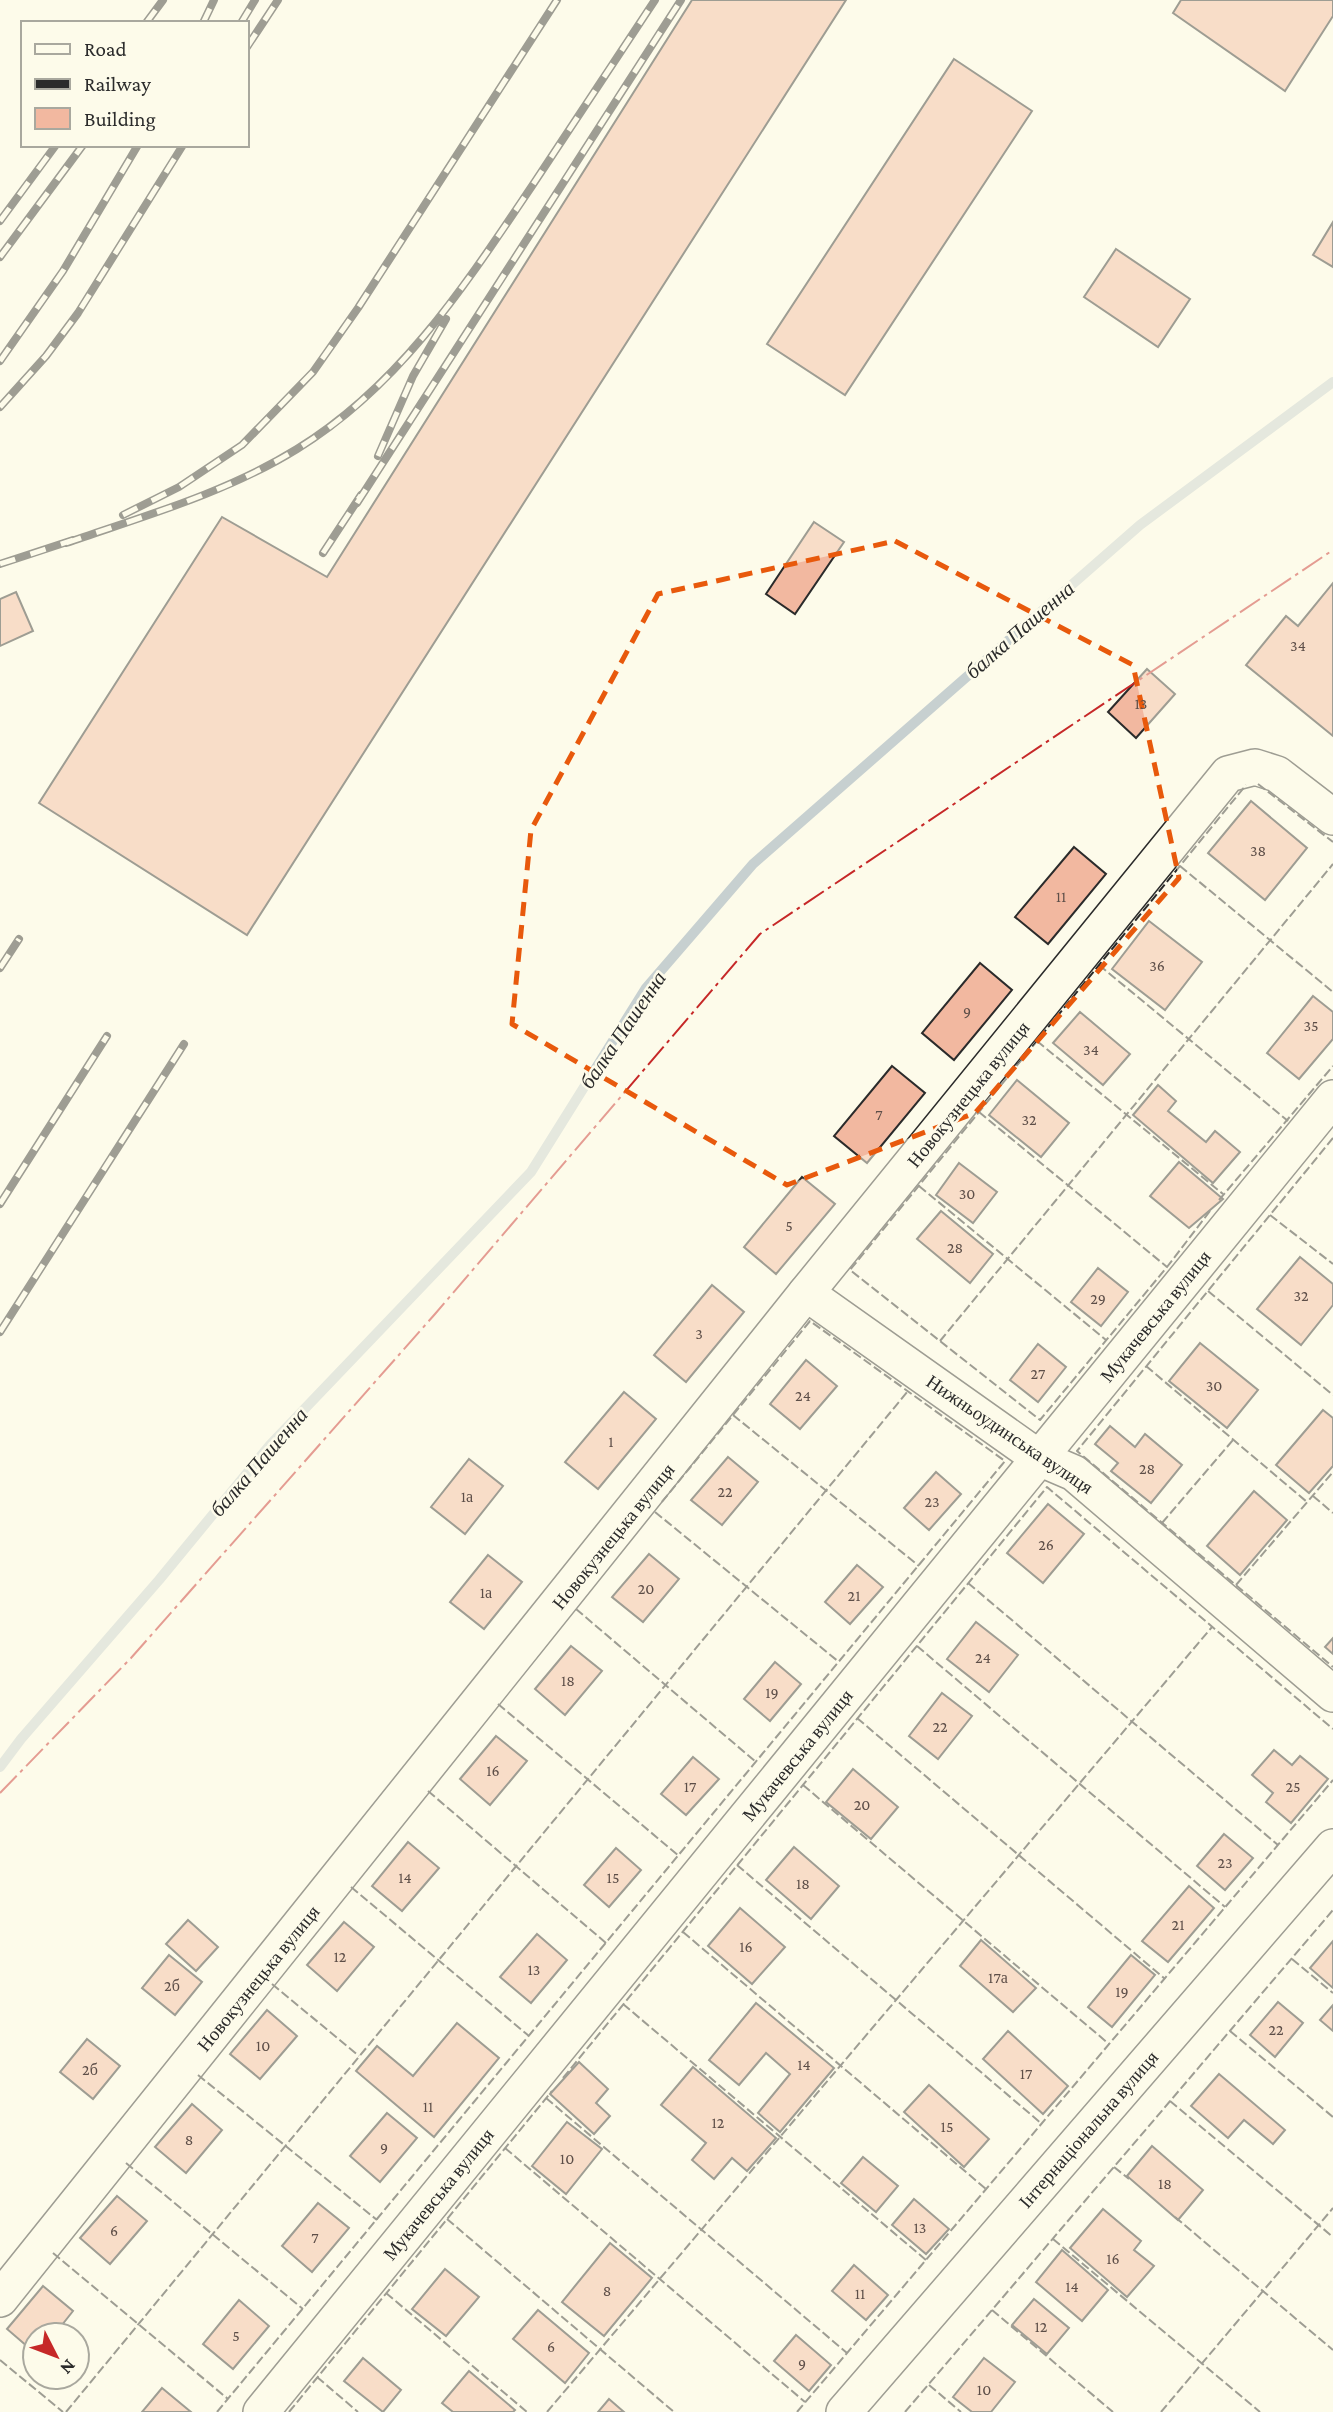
<svg xmlns="http://www.w3.org/2000/svg" width="1333" height="2412" font-family="'Crimson Pro',serif">
<rect width="100%" height="100%" fill="#fdfbea"/>
<g fill="none" stroke-linecap="round" stroke-linejoin="round">
<path stroke="#c7d0d0" stroke-width="10" d="M0 1767 21 1739 159 1580 270 1445 531 1172 646 988 753 864 1140 525 1333 382"/>
</g>
<g fill="#f2b8a0" stroke="#2b2b2b" stroke-width="2">
<path d="M692 0H846L247 935 39 803 222 517 327 577Z"/>
<path d="M1181 0H1333V16L1285 91 1173 13Z"/>
<path d="M954 59 1032 111 845 395 767 344Z"/>
<path d="M1333 222V267L1313 255Z"/>
<path d="M1116 249 1190 299 1158 347 1084 297Z"/>
<path d="M814 522 844 542 795 614 766 594Z"/>
<path d="M1333 583V736L1246 665 1286 616 1298 626Z"/>
<path d="M16 592 33 631 0 646V599Z"/>
<path d="M1147 669 1175 694 1136 738 1108 712Z"/>
<path d="M1251 801 1307 848 1265 900 1208 853Z"/>
<path d="M1074 847 1106 874 1048 944 1015 917Z"/>
<path d="M1149 921 1202 962 1165 1010 1112 969Z"/>
<path d="M980 963 1012 990 954 1060 922 1033Z"/>
<path d="M1313 996 1333 1012V1039L1299 1079 1267 1053Z"/>
<path d="M1080 1012 1130 1054 1103 1085 1053 1043Z"/>
<path d="M892 1066 925 1093 867 1163 834 1136Z"/>
<path d="M1017 1080 1069 1123 1041 1157 989 1115Z"/>
<path d="M1158 1085 1176 1101 1168 1111 1206 1142 1215 1131 1240 1152 1213 1183 1133 1115Z"/>
<path d="M1179 1162 1223 1199 1189 1228 1150 1196Z"/>
<path d="M959 1163 997 1192 973 1223 936 1195Z"/>
<path d="M802 1177 835 1204 776 1274 744 1247Z"/>
<path d="M941 1211 993 1254 970 1283 917 1239Z"/>
<path d="M1300 1257 1333 1284V1305L1301 1345 1257 1309Z"/>
<path d="M1098 1268 1128 1292 1101 1326 1071 1302Z"/>
<path d="M712 1285 744 1312 686 1382 654 1355Z"/>
<path d="M1200 1343 1258 1390 1227 1428 1169 1381Z"/>
<path d="M1038 1344 1066 1367 1038 1402 1010 1380Z"/>
<path d="M806 1360 837 1386 800 1429 770 1404Z"/>
<path d="M624 1392 656 1419 598 1489 565 1462Z"/>
<path d="M1323 1410 1333 1418V1466L1309 1493 1276 1465Z"/>
<path d="M1110 1426 1135 1447 1145 1434 1182 1465 1151 1503 1111 1471 1118 1463 1095 1444Z"/>
<path d="M728 1457 758 1482 722 1525 691 1500Z"/>
<path d="M469 1459 503 1486 465 1534 431 1507Z"/>
<path d="M936 1472 961 1494 929 1530 904 1508Z"/>
<path d="M1254 1491 1287 1520 1240 1575 1207 1546Z"/>
<path d="M1048 1504 1084 1534 1043 1583 1007 1553Z"/>
<path d="M649 1554 679 1579 643 1622 612 1597Z"/>
<path d="M488 1555 522 1582 484 1629 450 1602Z"/>
<path d="M857 1565 883 1587 850 1624 825 1602Z"/>
<path d="M976 1622 1018 1655 989 1692 947 1659Z"/>
<path d="M1333 1638V1654L1325 1647Z"/>
<path d="M571 1646 602 1671 565 1715 535 1689Z"/>
<path d="M775 1662 801 1684 770 1721 744 1699Z"/>
<path d="M942 1693 972 1716 938 1759 909 1736Z"/>
<path d="M496 1736 527 1761 490 1805 460 1779Z"/>
<path d="M1274 1750 1292 1765 1300 1756 1328 1779 1291 1823 1266 1802 1273 1793 1252 1775Z"/>
<path d="M693 1757 719 1779 686 1815 661 1794Z"/>
<path d="M853 1769 898 1807 871 1839 826 1802Z"/>
<path d="M1224 1834 1253 1858 1225 1890 1197 1866Z"/>
<path d="M408 1842 439 1868 402 1911 372 1886Z"/>
<path d="M794 1847 839 1886 811 1919 766 1880Z"/>
<path d="M616 1848 641 1870 609 1907 584 1885Z"/>
<path d="M1189 1886 1214 1908 1168 1962 1142 1941Z"/>
<path d="M740 1908 785 1947 752 1984 708 1946Z"/>
<path d="M188 1920 218 1947 196 1971 166 1944Z"/>
<path d="M344 1922 374 1947 337 1991 307 1965Z"/>
<path d="M537 1934 567 1960 531 2003 500 1977Z"/>
<path d="M981 1940 1036 1988 1013 2012 960 1966Z"/>
<path d="M1333 1941V1988L1310 1968Z"/>
<path d="M169 1955 202 1982 175 2015 142 1988Z"/>
<path d="M1131 1955 1155 1975 1112 2027 1088 2007Z"/>
<path d="M1278 2002 1303 2023 1275 2057 1250 2035Z"/>
<path d="M756 2003 834 2068 780 2132 758 2113 790 2074 766 2053 739 2085 709 2060Z"/>
<path d="M1333 2005V2031L1320 2020Z"/>
<path d="M267 2010 297 2036 260 2079 230 2054Z"/>
<path d="M457 2023 499 2058 434 2137 356 2071 377 2046 413 2076Z"/>
<path d="M1008 2031 1068 2086 1043 2114 983 2059Z"/>
<path d="M87 2039 120 2066 93 2099 60 2072Z"/>
<path d="M579 2062 608 2089 596 2103 610 2116 594 2134 550 2094Z"/>
<path d="M693 2067 776 2138 747 2171 732 2158 714 2179 692 2160 706 2143 661 2105Z"/>
<path d="M1219 2074 1285 2130 1273 2144 1244 2120 1228 2138 1191 2106Z"/>
<path d="M929 2085 989 2139 964 2167 904 2112Z"/>
<path d="M192 2104 222 2130 186 2173 155 2147Z"/>
<path d="M387 2113 417 2138 380 2182 350 2156Z"/>
<path d="M567 2122 602 2149 566 2194 532 2166Z"/>
<path d="M1152 2146 1203 2190 1178 2220 1127 2176Z"/>
<path d="M863 2157 898 2186 876 2212 841 2183Z"/>
<path d="M117 2196 147 2221 110 2264 80 2238Z"/>
<path d="M914 2199 949 2229 926 2254 892 2225Z"/>
<path d="M318 2203 349 2228 312 2272 282 2246Z"/>
<path d="M1103 2209 1141 2241 1134 2250 1154 2266 1127 2297 1070 2248Z"/>
<path d="M610 2243 652 2278 604 2336 562 2302Z"/>
<path d="M1062 2250 1108 2290 1082 2321 1036 2282Z"/>
<path d="M854 2265 888 2295 866 2320 832 2291Z"/>
<path d="M445 2269 479 2297 446 2336 412 2309Z"/>
<path d="M43 2286 73 2311 54 2335H35V2353L7 2329Z"/>
<path d="M1034 2299 1069 2328 1047 2354 1012 2325Z"/>
<path d="M239 2300 269 2326 233 2369 203 2344Z"/>
<path d="M538 2310 589 2353 565 2383 513 2339Z"/>
<path d="M796 2335 831 2365 809 2391 774 2361Z"/>
<path d="M363 2358 401 2390 383 2412 344 2381Z"/>
<path d="M984 2358 1015 2382 991 2412H972L953 2397Z"/>
<path d="M469 2371 515 2410 513 2412H453L442 2403Z"/>
<path d="M162 2388 191 2412H142Z"/>
<path d="M609 2399 624 2412H598Z"/>
</g>
<g fill="none" stroke-linecap="round" stroke-linejoin="round">
<defs>
<g id="minor">
<path d="M806 1293 1039 1458 1074 1473 1333 1694"/>
<path d="M0 2299 806 1293 1228 774 1255 767 1277 774 1333 817"/>
<path d="M261 2412 1333 1098"/>
<path d="M844 2412 1333 1847"/>
</g>
</defs>
<use href="#minor" stroke="#2b2b2b" stroke-width="38"/>
<use href="#minor" stroke="#fdfbea" stroke-width="35"/>
<defs>
<g id="rail">
<path d="M146 23 163 0"/>
<path d="M203 23 214 0"/>
<path d="M241 23 255 0"/>
<path d="M247 47 278 0"/>
<path d="M0 221 56 145"/>
<path d="M0 257 83 145"/>
<path d="M0 361 63 271 138 145"/>
<path d="M0 407 46 356 78 313 183 145"/>
<path d="M378 456 413 376 446 319"/>
<path d="M357 503 681 0"/>
<path d="M123 515 179 487 242 445 313 372 358 308 557 0"/>
<path d="M66 543C144 516 226 493 297 449 400 386 466 284 532 186 573 124 614 62 655 0"/>
<path d="M323 553 361 495"/>
<path d="M0 564 73 540"/>
<path d="M0 968 19 939"/>
<path d="M0 1204 107 1036"/>
<path d="M0 1332 184 1044"/>
</g>
</defs>
<use href="#rail" stroke="#2b2b2b" stroke-width="8"/>
<use href="#rail" stroke="#fdfbea" stroke-width="5" stroke-dasharray="16" stroke-linecap="butt"/>
<g stroke="#2b2b2b" stroke-width="2" stroke-dasharray="9 3.5" stroke-linecap="butt">
<path d="M1258 784 1333 842"/>
<path d="M1180 866 1333 992"/>
<path d="M1099 965 1288 1121"/>
<path d="M1037 1041 1223 1194"/>
<path d="M979 1112 1167 1267"/>
<path d="M1333 1138 1077 1451 1333 1667"/>
<path d="M919 1186 1106 1340"/>
<path d="M1219 1200 1333 1066"/>
<path d="M1210 1211 1167 1267 1040 1420 850 1270 1246 785"/>
<path d="M1270 1215 1333 1264"/>
<path d="M1208 1291 1333 1395"/>
<path d="M940 1341 1333 864"/>
<path d="M1146 1366 1307 1502"/>
<path d="M733 1415 919 1566"/>
<path d="M1313 1496 1333 1513"/>
<path d="M655 1512 839 1662"/>
<path d="M1162 1523 1233 1440"/>
<path d="M968 1583 1278 1845"/>
<path d="M1236 1585 1333 1472"/>
<path d="M576 1609 756 1762"/>
<path d="M917 1646 1225 1907"/>
<path d="M498 1704 679 1856"/>
<path d="M857 1718 1165 1979"/>
<path d="M803 1785 1109 2044"/>
<path d="M428 1791 606 1943"/>
<path d="M737 1865 1042 2124"/>
<path d="M351 1887 529 2036"/>
<path d="M683 1932 986 2189"/>
<path d="M1292 1959 1333 1993"/>
<path d="M272 1984 359 2056"/>
<path d="M623 2004 926 2260"/>
<path d="M1230 2031 1333 2117"/>
<path d="M198 2075 377 2220"/>
<path d="M563 2078 1047 1487 1333 1729"/>
<path d="M546 2098 847 2353"/>
<path d="M1170 2101 1333 2237"/>
<path d="M505 2148 805 2402"/>
<path d="M126 2163 303 2309"/>
<path d="M1114 2167 1129 2179"/>
<path d="M1175 2217 1333 2350"/>
<path d="M447 2219 674 2412"/>
<path d="M1053 2239 1260 2412"/>
<path d="M53 2253 228 2399"/>
<path d="M386 2293 527 2412"/>
<path d="M992 2310 1113 2412"/>
<path d="M0 2360 63 2412"/>
<path d="M317 2377 358 2412"/>
<path d="M929 2385 961 2412"/>
<path d="M66 2412 908 1391"/>
<path d="M217 2412 1005 1461 810 1321 661 1503"/>
<path d="M289 2412 552 2091"/>
<path d="M547 2412 1212 1627"/>
<path d="M797 2412 1333 1780"/>
<path d="M905 2412 1333 1910"/>
<path d="M1161 2412 1333 2208"/>
</g>
<path stroke="#c62828" stroke-width="2" stroke-dasharray="24 5 3.5 5" stroke-linecap="butt" d="M0 1793 131 1658 435 1314 760 934 1333 550"/>
</g>
<path d="M0 0H1333V2412H0ZM895 541 1133 665 1179 878 975 1113 787 1185 512 1024 531 830 658 594Z" fill="#fdfbea" fill-opacity=".55" fill-rule="evenodd"/>
<path fill="none" stroke="#e8590c" stroke-width="5" stroke-dasharray="14 9" stroke-linejoin="round" d="M895 541 1133 665 1179 878 975 1113 787 1185 512 1024 531 830 658 594Z"/>
<g text-anchor="middle" stroke-width="5" stroke-linejoin="round" paint-order="stroke">
<g font-size="16" fill="#5d4e48">
<text x="1298" y="651">34</text>
<text x="1141" y="709">13</text>
<text x="1258" y="856">38</text>
<text x="1061" y="902">11</text>
<text x="1157" y="971">36</text>
<text x="967" y="1017">9</text>
<text x="1311" y="1031">35</text>
<text x="1091" y="1055">34</text>
<text x="879" y="1120">7</text>
<text x="1029" y="1125">32</text>
<text x="967" y="1199">30</text>
<text x="789" y="1231">5</text>
<text x="955" y="1253">28</text>
<text x="1301" y="1301">32</text>
<text x="1098" y="1304">29</text>
<text x="699" y="1339">3</text>
<text x="1038" y="1379">27</text>
<text x="1214" y="1391">30</text>
<text x="803" y="1401">24</text>
<text x="611" y="1447">1</text>
<text x="1147" y="1474">28</text>
<text x="725" y="1497">22</text>
<text x="467" y="1502">1а</text>
<text x="932" y="1507">23</text>
<text x="1046" y="1550">26</text>
<text x="646" y="1594">20</text>
<text x="486" y="1598">1а</text>
<text x="854" y="1601">21</text>
<text x="983" y="1663">24</text>
<text x="568" y="1686">18</text>
<text x="772" y="1698">19</text>
<text x="940" y="1732">22</text>
<text x="493" y="1776">16</text>
<text x="690" y="1792">17</text>
<text x="1293" y="1792">25</text>
<text x="862" y="1810">20</text>
<text x="1225" y="1868">23</text>
<text x="405" y="1883">14</text>
<text x="613" y="1883">15</text>
<text x="803" y="1889">18</text>
<text x="1178" y="1930">21</text>
<text x="746" y="1952">16</text>
<text x="340" y="1962">12</text>
<text x="534" y="1975">13</text>
<text x="998" y="1983">17а</text>
<text x="172" y="1991">2б</text>
<text x="1122" y="1997">19</text>
<text x="1276" y="2035">22</text>
<text x="263" y="2051">10</text>
<text x="804" y="2070">14</text>
<text x="90" y="2075">2б</text>
<text x="1026" y="2079">17</text>
<text x="428" y="2112">11</text>
<text x="718" y="2128">12</text>
<text x="947" y="2132">15</text>
<text x="189" y="2145">8</text>
<text x="384" y="2153">9</text>
<text x="567" y="2164">10</text>
<text x="1165" y="2189">18</text>
<text x="920" y="2233">13</text>
<text x="114" y="2236">6</text>
<text x="315" y="2243">7</text>
<text x="1113" y="2264">16</text>
<text x="1072" y="2292">14</text>
<text x="607" y="2296">8</text>
<text x="860" y="2299">11</text>
<text x="1041" y="2332">12</text>
<text x="236" y="2341">5</text>
<text x="551" y="2352">6</text>
<text x="802" y="2369">9</text>
<text x="984" y="2395">10</text>
</g>
<g font-size="19" fill="#2b2b2b" stroke="#fdfbea">
<text transform="translate(968 1094) rotate(-51)" y="7">Новокузнецька вулиця</text>
<text transform="translate(1155 1316) rotate(-51)" y="7">Мукачевська вулиця</text>
<text transform="translate(1010 1434) rotate(34)" y="7">Нижньоудинська вулиця</text>
<text transform="translate(613 1536) rotate(-51)" y="7">Новокузнецька вулиця</text>
<text transform="translate(797 1755) rotate(-51)" y="7">Мукачевська вулиця</text>
<text transform="translate(258 1978) rotate(-51)" y="7">Новокузнецька вулиця</text>
<text transform="translate(1088 2129) rotate(-49)" y="7">Інтернаціональна вулиця</text>
<text transform="translate(438 2194) rotate(-51)" y="7">Мукачевська вулиця</text>
</g>
<g font-size="21" font-style="italic" fill="#2b2b2b" stroke="#fdfbea">
<text transform="translate(1020 630) rotate(-41)" y="7">балка Пашенна</text>
<text transform="translate(623 1030) rotate(-56)" y="7">балка Пашенна</text>
<text transform="translate(259 1462) rotate(-49)" y="7">балка Пашенна</text>
</g>
</g>
<rect x="21" y="21" width="228" height="126" fill="#fdfbea" stroke="#a9a89e" stroke-width="2"/>
<rect x="35" y="44" width="35" height="10" fill="#fdfbea" stroke="#a9a89e" stroke-width="2"/>
<text x="84" y="56" font-size="21" fill="#2b2b2b">Road</text>
<rect x="35" y="79" width="35" height="10" fill="#2b2b2b" stroke="#a9a89e" stroke-width="2"/>
<text x="84" y="91" font-size="21" fill="#2b2b2b">Railway</text>
<rect x="35" y="108" width="35" height="21" fill="#f2b8a0" stroke="#a9a89e" stroke-width="2"/>
<text x="84" y="126" font-size="21" fill="#2b2b2b">Building</text>
<g transform="translate(56 2356) rotate(132)"><circle r="33" fill="#fdfbea" stroke="#a9a89e" stroke-width="2"/>
<path d="M0-5L12 26L0 18L-12 26Z" fill="#c62828"/>
<text y="-10" font-size="19" font-weight="bold" text-anchor="middle" fill="#2b2b2b">N</text>
</g>
</svg>
